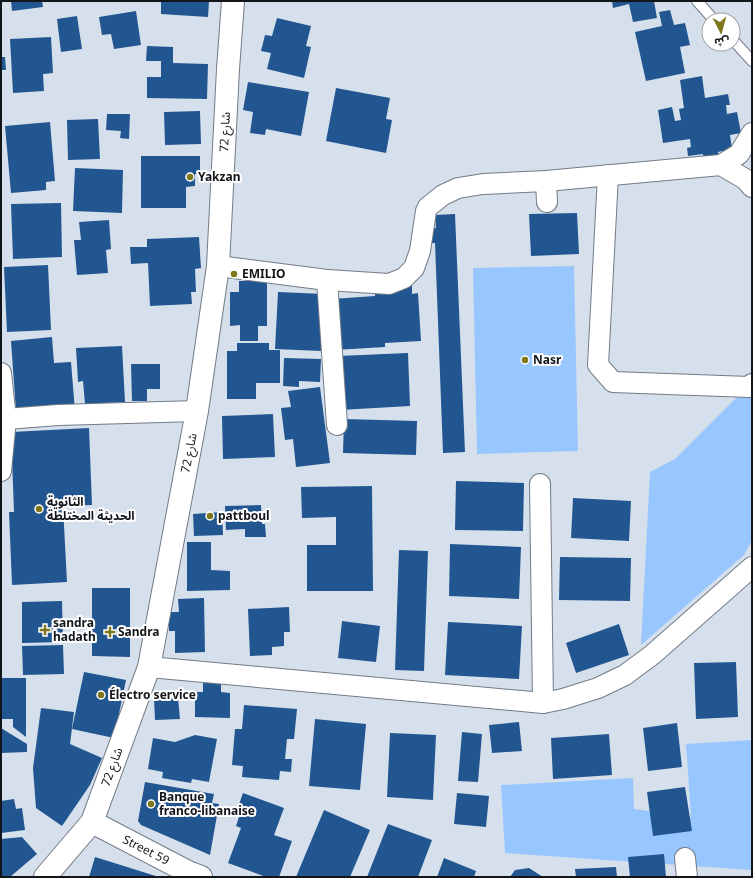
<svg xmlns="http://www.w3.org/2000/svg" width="753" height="878" font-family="'Noto Sans','Noto Sans Arabic',sans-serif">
<rect width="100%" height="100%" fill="#d6e0ec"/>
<g fill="#98c6fe">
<path d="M574 266 578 451 477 454 473 268Z"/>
<path d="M738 396 752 397V540L744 555 641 645 650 472 675 459Z"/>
<path d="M752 740V870L505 853 501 785 633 778 634 809 691 817 686 744Z"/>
</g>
<g fill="#225691">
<path d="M11 1H42L43 7 12 11Z"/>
<path d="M161 1H209L208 17 161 14Z"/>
<path d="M612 1H654L657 18 633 22 629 4 613 8Z"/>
<path d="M670 10 674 25 685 23 690 45 680 47 685 73 646 81 635 32 662 26 659 12Z"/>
<path d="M136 11 141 45 114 49 111 34 102 35 99 17Z"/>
<path d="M77 16 82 49 61 52 57 19Z"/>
<path d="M277 18 311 26 306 46 311 47 304 78 267 69 271 53 261 51 265 35 272 36Z"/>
<path d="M51 37 53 73 43 74 44 91 13 93 10 39Z"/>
<path d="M147 46 173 47V63L208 64 207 99 147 98V77H161V61H146Z"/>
<path d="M1 57H5L6 70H1Z"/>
<path d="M702 76 705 98 728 94 730 105H726L727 114 737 112 741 133 730 135 732 149 718 152 719 160 705 163 703 154 688 156 687 148 691 147 690 139 663 143 658 110 672 107 675 121 681 120 679 109 684 108 680 80Z"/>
<path d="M248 82 309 92 301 136 266 129 265 135 250 133 253 112 243 110Z"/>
<path d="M336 88 390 98 386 119 392 120 386 153 326 141Z"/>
<path d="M200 111 201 144 165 145 164 112Z"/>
<path d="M107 114H130L129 139 120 138 121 131 106 130Z"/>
<path d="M98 119 100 159 68 160 67 120Z"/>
<path d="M50 122 55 181 46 182V190L11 193 5 126Z"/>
<path d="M141 156H200V174H195V186L186 187V208H141Z"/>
<path d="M75 168 123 170 122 213 73 211Z"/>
<path d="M61 203 62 257 13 259 11 204Z"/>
<path d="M577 213 579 254 531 256 529 214Z"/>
<path d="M455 214 465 452 443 453 435 243H426L425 228H436L435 215Z"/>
<path d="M109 220 111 249 106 250 108 273 77 275 74 240H81L79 222Z"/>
<path d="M199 237 201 268 195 269 196 292H191L192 304 150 306 148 263 131 264 130 247H147V239Z"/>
<path d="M48 265 51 330 7 332 4 267Z"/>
<path d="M239 281H267V326H258V341H240V325L230 326V292H239Z"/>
<path d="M412 284V294L418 293 421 341 385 343V347L335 350 332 299 375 296V286Z"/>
<path d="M278 292 324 294 321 351 275 349Z"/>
<path d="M52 337 54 363 71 362 75 411H16L11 341Z"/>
<path d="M237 343H269V350H280V383H256V399H227V351H237Z"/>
<path d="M122 346 125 402 85 404 83 381 78 382 76 348Z"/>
<path d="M408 353 410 406 340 410 338 356Z"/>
<path d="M284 358 321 359 320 382 299 381V387L283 386Z"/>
<path d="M131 364H160V389H147V401H132Z"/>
<path d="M320 387 330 463 296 467 293 439 285 440 281 408 291 407 288 391Z"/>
<path d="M273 414 275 457 223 459 222 416Z"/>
<path d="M344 419 417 421 416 455 343 453Z"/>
<path d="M89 428 92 505 63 506 67 582 12 585 9 512H14L11 432Z"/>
<path d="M456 481 524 483 523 531 455 530Z"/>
<path d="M372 486 373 591H307V545H336V517L302 518 301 487Z"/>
<path d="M573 498 631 501 629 541 571 538Z"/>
<path d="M261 505 262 524H265L266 537H245V529L226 530 225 506Z"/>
<path d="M222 512 223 535 194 536 193 514Z"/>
<path d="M187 542H211V570L230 571V590L187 591Z"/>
<path d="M450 544 521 547 519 599 449 596Z"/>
<path d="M399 550 428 551 424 671 395 670Z"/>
<path d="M560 557 631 558 630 601 559 600Z"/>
<path d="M92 588H130V657L92 656Z"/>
<path d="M204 598 205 652 175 653V631H169V612H179L178 599Z"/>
<path d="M62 601 63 642 22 643V602Z"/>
<path d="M289 607 290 632H284V646L272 647V655L250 656 248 609Z"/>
<path d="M342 621 380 626 376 662 338 658Z"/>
<path d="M448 622 522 626 519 679 445 675Z"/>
<path d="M619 624 629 655 576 673 566 643Z"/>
<path d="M63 645 64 674 23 675 22 646Z"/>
<path d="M736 662 738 717 696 719 694 663Z"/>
<path d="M84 672 126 680 114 738 72 729Z"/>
<path d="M1 678H26V737L13 727V719H1Z"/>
<path d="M203 682H221V692L230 693V718L195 717V692H203Z"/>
<path d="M178 698 180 719 155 720 154 699Z"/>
<path d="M244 705 297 709 294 739H287L285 759H292L291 772 280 771 279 780 242 777 243 766 232 765 235 729H242Z"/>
<path d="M41 708 74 712 70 744 102 758 90 785 62 826 36 808 33 768Z"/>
<path d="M315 719 366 724 360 790 309 786Z"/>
<path d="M519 722 522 751 492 753 489 725Z"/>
<path d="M677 723 682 767 648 771 643 728Z"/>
<path d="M1 728 27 744V752L1 753Z"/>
<path d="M462 732 482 734 478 782 458 781Z"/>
<path d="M390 733 436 735 433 800 387 797Z"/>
<path d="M609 734 612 775 553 779 551 738Z"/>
<path d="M195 735 217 739 209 782 192 779 191 783 162 778 163 772 148 769 153 738 175 742Z"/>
<path d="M145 782 214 794 212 803 219 804 210 855 141 825 138 821Z"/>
<path d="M685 787 692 831 653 836 647 792Z"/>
<path d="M243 793 284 808 274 835 292 841 279 877H266L228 863 241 828 236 826 241 811 237 810Z"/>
<path d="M457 793 489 796 486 827 454 824Z"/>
<path d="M14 799 16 809 22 808 25 830 1 833V801Z"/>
<path d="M324 810 370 830 350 877H296Z"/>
<path d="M388 824 432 840 418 877H367Z"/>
<path d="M22 837 37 854 10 877H1V839Z"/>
<path d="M664 854 666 877H630L628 857Z"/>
<path d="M95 857 159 877H89Z"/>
<path d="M444 858 476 871 474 877H437Z"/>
<path d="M616 867 617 877H576L575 869Z"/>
<path d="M529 868 543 877H510L515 870Z"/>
</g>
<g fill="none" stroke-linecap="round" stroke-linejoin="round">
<defs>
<g id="service">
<path d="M697 1 714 20"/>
<path d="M733 40 752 61"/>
</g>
<g id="minor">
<path d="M721 165 745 179 752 187"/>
<path d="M608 175 598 365 613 382 749 387 752 384"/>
<path d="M546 181 547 202"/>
<path d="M218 266 327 280 389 284 404 278 414 268 420 251 426 211 428 207 443 195 458 188 483 184 546 181 721 165 739 154 752 133"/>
<path d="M327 280 337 425"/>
<path d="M1 373 6 419 1 471"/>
<path d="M6 419 58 415 197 411"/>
<path d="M540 484 543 703"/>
<path d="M149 667 543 703 563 699 598 688 625 675 652 655 752 567"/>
<path d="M685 858 687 877"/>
</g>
<g id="tertiary">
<path d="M92 822 188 872 201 877"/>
<path d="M45 877 92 822 149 667 197 411 218 266 228 69 233 1"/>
</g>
</defs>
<use href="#service" stroke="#727b86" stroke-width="12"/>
<use href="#minor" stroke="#727b86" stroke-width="22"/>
<use href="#tertiary" stroke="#727b86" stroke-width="24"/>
<use href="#service" stroke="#fff" stroke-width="10"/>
<use href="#minor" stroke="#fff" stroke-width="20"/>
<use href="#tertiary" stroke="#fff" stroke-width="22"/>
</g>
<g fill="#7f771b" stroke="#fff" stroke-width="1.5">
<circle cx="190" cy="177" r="4"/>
<circle cx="234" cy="274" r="4"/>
<circle cx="525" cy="360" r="4"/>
<circle cx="39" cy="509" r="4"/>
<circle cx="210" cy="516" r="4"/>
<path d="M43 624h4v4h4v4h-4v4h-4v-4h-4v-4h4z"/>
<path d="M108 626h4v4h4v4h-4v4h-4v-4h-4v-4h4z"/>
<circle cx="101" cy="695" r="4"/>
<circle cx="151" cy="804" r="4"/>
</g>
<g text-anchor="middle" stroke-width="4" stroke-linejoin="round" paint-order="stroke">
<g font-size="12" fill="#12161a" stroke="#fff">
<text transform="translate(225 132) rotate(-87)" y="4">شارع 72</text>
<text transform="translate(189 453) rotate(-79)" y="4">شارع 72</text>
<text transform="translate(112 767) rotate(-70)" y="4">شارع 72</text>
<text transform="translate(146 850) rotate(27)" y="4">Street 59</text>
</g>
<g font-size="12" font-weight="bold" fill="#12161a" stroke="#fff" text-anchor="start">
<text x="198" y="181">Yakzan</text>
<text x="242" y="278">EMILIO</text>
<text x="533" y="364">Nasr</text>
<text x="47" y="506">الثانوية<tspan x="47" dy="14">الحديثة المختلطة</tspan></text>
<text x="218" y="520">pattboul</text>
<text x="53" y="627">sandra<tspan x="53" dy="14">hadath</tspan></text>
<text x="118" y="636">Sandra</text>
<text x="109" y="699">Électro service</text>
<text x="159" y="801">Banque<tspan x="159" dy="14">franco-libanaise</tspan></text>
</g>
</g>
<rect width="753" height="878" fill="none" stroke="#12161a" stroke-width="4"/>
<g transform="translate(721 32) rotate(174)"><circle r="19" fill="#ffffff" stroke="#a0a2a3"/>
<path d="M0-3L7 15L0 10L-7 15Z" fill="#7f771b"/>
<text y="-6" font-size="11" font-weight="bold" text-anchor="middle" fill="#12161a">ش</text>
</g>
</svg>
